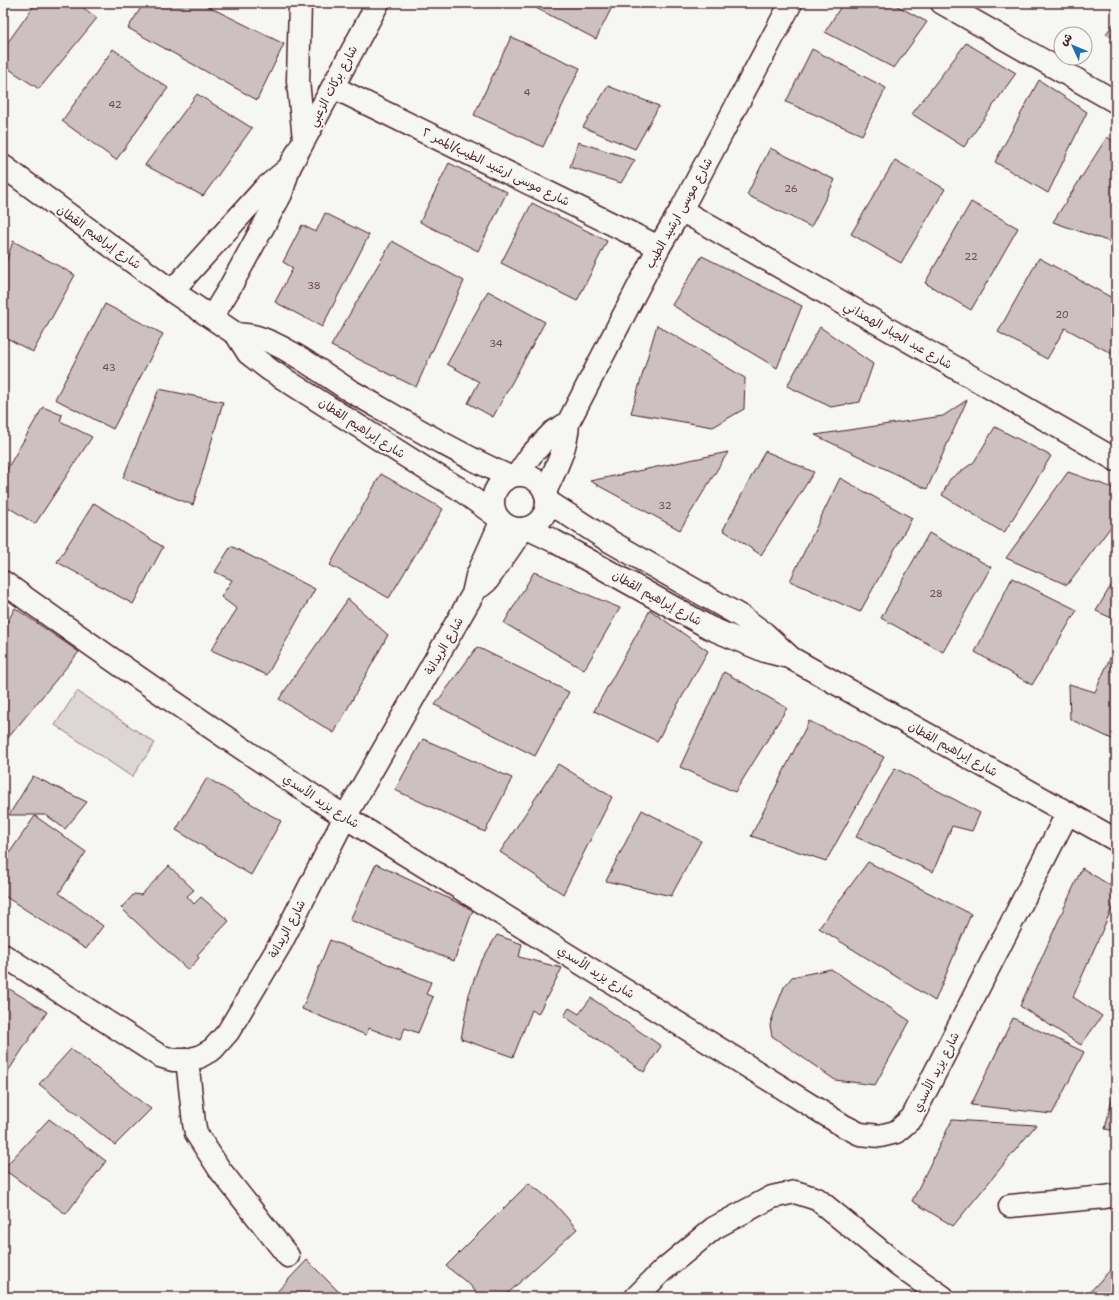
<svg xmlns="http://www.w3.org/2000/svg" width="1119" height="1300" font-family="'Shantell Sans','Playpen Sans Arabic',sans-serif">
<rect width="100%" height="100%" fill="#f6f6f2"/>
<filter id="ink" filterUnits="userSpaceOnUse"><feTurbulence type="fractalNoise" baseFrequency=".025" numOctaves="2"/><feDisplacementMap in="SourceGraphic" scale="8" xChannelSelector="R" yChannelSelector="G"/><feConvolveMatrix kernelMatrix="1 2 1 2 8 2 1 2 1" color-interpolation-filters="sRGB"/></filter>
<g filter="url(#ink)">
<path fill="#ddd6d5" stroke="#947a80" d="M77 691 155 743 132 777 55 725Z"/>
<g fill="#ccc1c0" stroke="#4a1f2b">
<path d="M36 3H77L97 18 39 89 3 65V49Z"/>
<path d="M144 3H201L284 44 257 100 128 28Z"/>
<path d="M536 3H614L596 39 534 7Z"/>
<path d="M843 3H892L927 22 894 68 825 32Z"/>
<path d="M1116 20V39L1106 34Z"/>
<path d="M511 37 580 68 543 147 474 115Z"/>
<path d="M966 43 1016 73 964 147 912 114Z"/>
<path d="M113 49 168 88 116 160 62 121Z"/>
<path d="M812 49 886 88 862 135 786 102Z"/>
<path d="M1039 80 1087 112 1048 193 995 162Z"/>
<path d="M608 86 659 106 635 149 583 127Z"/>
<path d="M197 94 252 128 203 196 145 165Z"/>
<path d="M1107 137 1116 143V244L1053 222Z"/>
<path d="M578 142 635 160 621 183 570 167Z"/>
<path d="M770 148 835 180 811 227 747 195Z"/>
<path d="M895 160 945 189 901 263 851 234Z"/>
<path d="M449 163 507 192 478 251 420 222Z"/>
<path d="M971 202 1018 228 971 310 925 283Z"/>
<path d="M532 203 607 241 577 301 501 263Z"/>
<path d="M325 213 369 235 322 327 275 302 293 268 283 262 302 225 316 232Z"/>
<path d="M13 241 75 275 33 352 3 336V272Z"/>
<path d="M392 241 464 281 416 387 331 346Z"/>
<path d="M702 256 802 306 777 368 672 305Z"/>
<path d="M1039 258 1116 300V356L1065 328 1047 359 998 332Z"/>
<path d="M488 291 545 322 493 417 468 403 479 382 447 364Z"/>
<path d="M105 304 163 334 113 429 55 399Z"/>
<path d="M657 325 745 378 744 409 713 427 631 413Z"/>
<path d="M820 327 873 364 860 402 831 407 787 386Z"/>
<path d="M159 389 223 402 193 505 123 478Z"/>
<path d="M967 400 927 489 815 435 943 416Z"/>
<path d="M43 407 62 415 60 421 92 437 35 524 3 504V476Z"/>
<path d="M995 427 1051 456 1004 533 942 495 950 479 974 462Z"/>
<path d="M765 451 814 472 761 555 723 530Z"/>
<path d="M728 452 680 530 590 481Z"/>
<path d="M1068 472 1116 489V520L1067 585 1006 558Z"/>
<path d="M381 474 443 509 389 598 330 565Z"/>
<path d="M840 478 912 518 860 612 790 581Z"/>
<path d="M94 503 163 547 133 604 57 562Z"/>
<path d="M929 533 991 567 943 652 881 618Z"/>
<path d="M231 546 315 589 267 675 211 650 237 609 221 597 232 580 215 572Z"/>
<path d="M534 572 620 608 584 670 504 623Z"/>
<path d="M1116 577V620L1096 611Z"/>
<path d="M1012 578 1077 610 1032 685 975 652Z"/>
<path d="M348 599 388 635 334 733 279 699Z"/>
<path d="M15 608 79 652 3 744V630Z"/>
<path d="M650 610 708 651 657 741 594 711Z"/>
<path d="M477 647 569 692 535 756 435 705Z"/>
<path d="M1111 656 1116 659V741L1070 719 1069 684 1095 692Z"/>
<path d="M724 672 787 708 735 792 680 767Z"/>
<path d="M809 721 884 757 826 861 751 836Z"/>
<path d="M423 739 512 778 485 832 395 790Z"/>
<path d="M558 764 612 797 563 894 500 852Z"/>
<path d="M895 768 980 813 972 831 952 826 933 872 856 837Z"/>
<path d="M33 776 87 802 65 829 46 815H9Z"/>
<path d="M207 778 281 821 251 875 176 830Z"/>
<path d="M642 810 701 841 671 896 606 881Z"/>
<path d="M35 816 86 852 59 893 103 926 86 949 3 895V862Z"/>
<path d="M868 862 971 914 935 1001 819 928Z"/>
<path d="M376 864 473 910 454 961 350 920Z"/>
<path d="M169 866 194 890 187 896 194 904 201 897 229 921 197 955 199 958 188 970 121 908 134 894 141 895Z"/>
<path d="M1082 868 1116 889V899L1073 997 1102 1016 1081 1045 1020 1006Z"/>
<path d="M497 935 522 944 519 957 562 968 538 1014 532 1010 513 1057 461 1039 469 994 479 965Z"/>
<path d="M330 940 431 982 426 994 433 997 418 1033 405 1028 400 1040 369 1028 366 1035 302 1009Z"/>
<path d="M831 969 910 1021 875 1085 835 1080 772 1036 770 1025 775 1010 784 987 792 977Z"/>
<path d="M3 985 47 1012 3 1079Z"/>
<path d="M591 998 661 1046 644 1072 564 1016 569 1008 579 1014Z"/>
<path d="M1013 1018 1084 1052 1052 1114 971 1105Z"/>
<path d="M71 1049 151 1109 115 1145 39 1084Z"/>
<path d="M1116 1082V1131L1105 1129Z"/>
<path d="M49 1119 106 1161 66 1214 3 1169Z"/>
<path d="M952 1120 1036 1125 953 1226 912 1201Z"/>
<path d="M529 1183 553 1202 577 1229 504 1297H480L470 1285 446 1266Z"/>
<path d="M307 1260 344 1297H272Z"/>
<path d="M1116 1264V1297H1085Z"/>
</g>
<g fill="none" stroke-linecap="round" stroke-linejoin="round">
<defs>
<g id="minor">
<path d="M300 3 298 81 304 139"/>
<path d="M942 3 1116 102"/>
<path d="M333 87 659 247"/>
<path d="M3 166 172 291 236 334 248 353 270 370 426 469 458 488 495 515"/>
<path d="M681 210 1116 460"/>
<path d="M172 291 265 188 289 168"/>
<path d="M212 317 229 289 281 194 289 168 378 3"/>
<path d="M236 334C243 335 250 335 257 337 287 346 322 373 349 390 402 420 454 452 510 477"/>
<path d="M518 474 531 455 553 432 568 423"/>
<circle cx="520" cy="502" r="27"/>
<path d="M545 492C555 470 567 448 568 423L659 247 681 210 791 3"/>
<path d="M547 501 606 539 742 617 764 633 791 658 1116 840"/>
<path d="M527 528 554 541 710 628 765 651 785 656"/>
<path d="M3 582C115 663 230 741 345 817L844 1126 860 1134 880 1136 896 1132 912 1118 1067 814"/>
<path d="M481 586 487 581 523 529"/>
<path d="M3 955 160 1056 173 1060H187L199 1057 213 1049 228 1032 281 943 345 817 473 594 477 576 501 522"/>
<path d="M187 1060 194 1123 196 1133 220 1170 288 1256"/>
<path d="M1010 1206 1105 1197 1116 1195"/>
<path d="M636 1297 662 1271 714 1228 772 1197 795 1192 817 1199 899 1266 943 1297"/>
</g>
</defs>
<use href="#minor" stroke="#4a1f2b" stroke-width="25"/>
<use href="#minor" stroke="#f6f6f2" stroke-width="22"/>
</g>
</g>
<g text-anchor="middle" stroke-width="4" stroke-linejoin="round" paint-order="stroke">
<g font-size="10" fill="#6a4850">
<text x="527" y="96">4</text>
<text x="115" y="108">42</text>
<text x="791" y="192">26</text>
<text x="971" y="260">22</text>
<text x="314" y="289">38</text>
<text x="1062" y="318">20</text>
<text x="496" y="347">34</text>
<text x="109" y="371">43</text>
<text x="665" y="509">32</text>
<text x="936" y="597">28</text>
</g>
<g font-size="12" fill="#4a1f2b" stroke="#f6f6f2">
<text transform="translate(333 86) rotate(-62)" y="4">شارع بركات الزعبي</text>
<text transform="translate(496 167) rotate(26)" y="4">شارع موسى ارشيد الطيب/الممر ٢</text>
<text transform="translate(679 213) rotate(-61)" y="4">شارع موسى ارشيد الطيب</text>
<text transform="translate(99 237) rotate(36)" y="4">شارع إبراهيم القطان</text>
<text transform="translate(898 335) rotate(30)" y="4">شارع عبد الجبار الهمذاني</text>
<text transform="translate(362 428) rotate(33)" y="4">شارع إبراهيم القطان</text>
<text transform="translate(657 598) rotate(29)" y="4">شارع إبراهيم القطان</text>
<text transform="translate(444 646) rotate(-60)" y="4">شارع الريدانة</text>
<text transform="translate(953 749) rotate(29)" y="4">شارع إبراهيم القطان</text>
<text transform="translate(321 801) rotate(33)" y="4">شارع يزيد الأسدي</text>
<text transform="translate(287 929) rotate(-62)" y="4">شارع الريدانة</text>
<text transform="translate(596 972) rotate(32)" y="4">شارع يزيد الأسدي</text>
<text transform="translate(936 1072) rotate(-63)" y="4">شارع يزيد الأسدي</text>
</g>
</g>
<rect width="1119" height="1300" fill="none" stroke="#f6f6f2" stroke-width="16"/>
<rect x="8" y="8" width="1103" height="1284" fill="none" stroke="#4a1f2b" stroke-width="1.5" filter="url(#ink)"/>
<g transform="translate(1073 46) rotate(314)"><circle r="19" fill="#f6f6f2" stroke="#b1a0a2"/>
<path d="M0-3L7 15L0 10L-7 15Z" fill="#1f6fb2"/>
<text y="-6" font-size="11" font-weight="bold" text-anchor="middle" fill="#4a1f2b">ش</text>
</g>
</svg>
